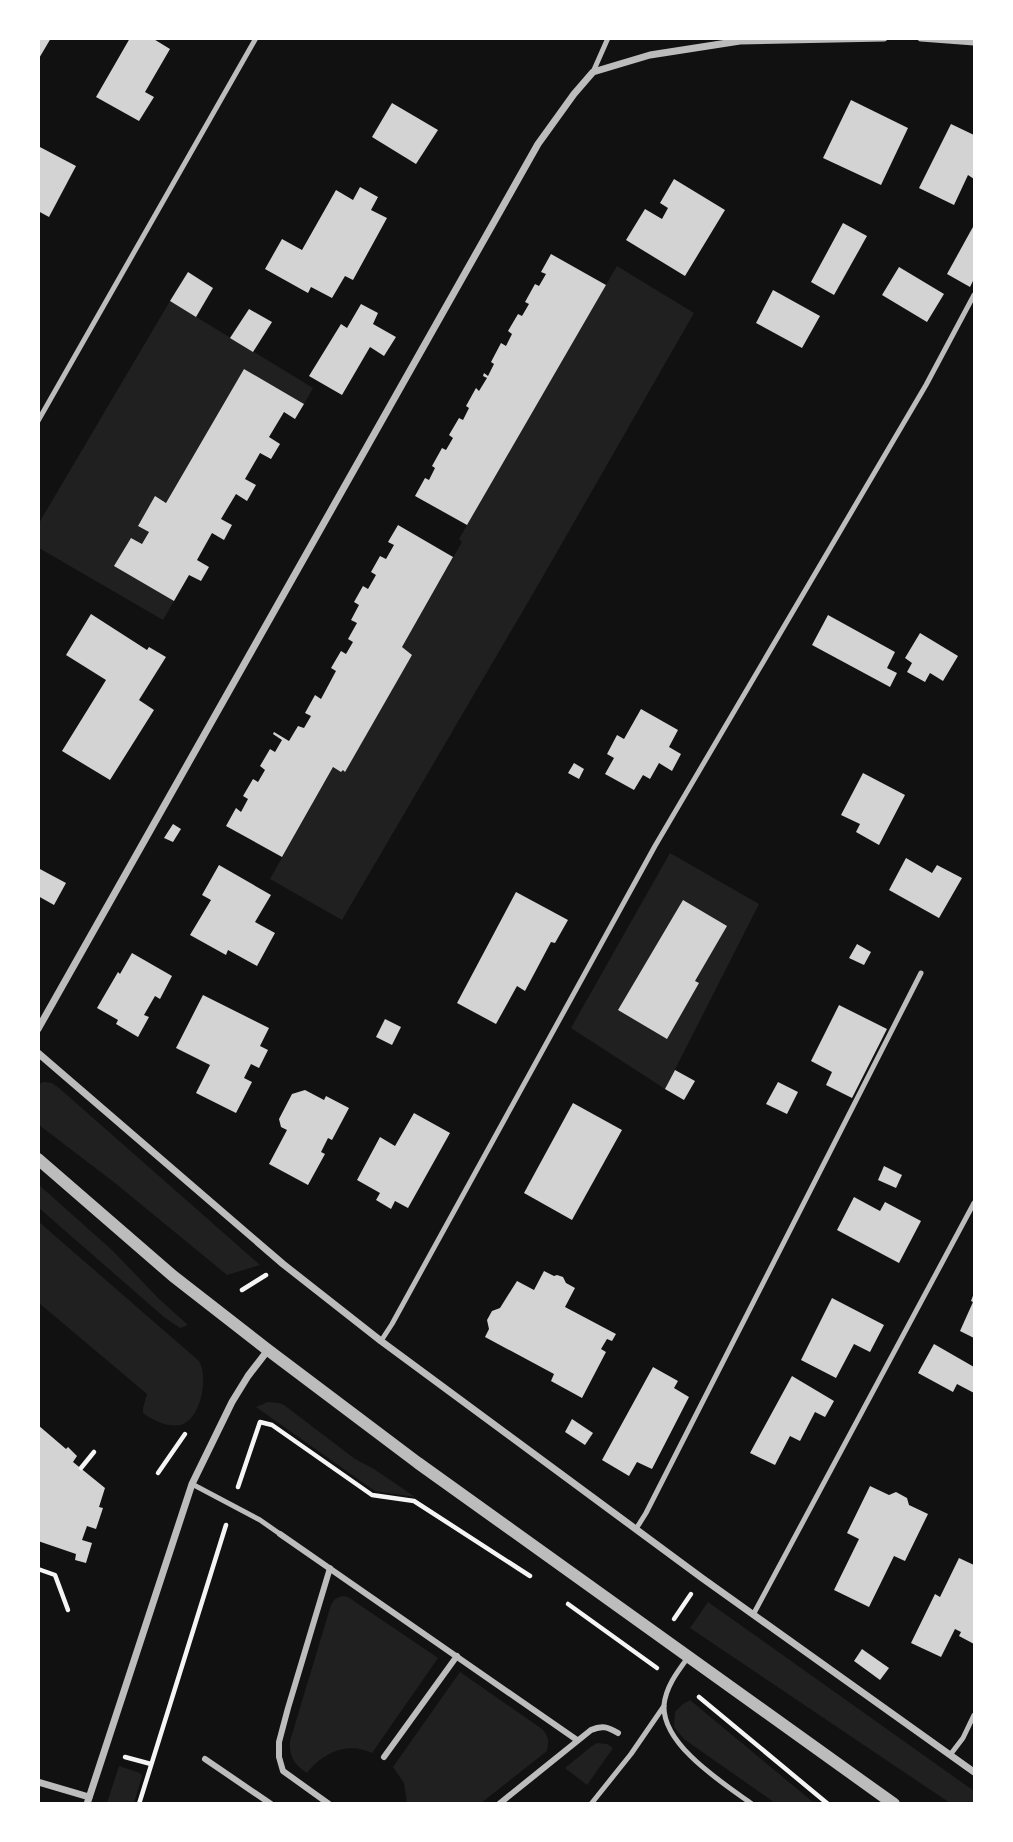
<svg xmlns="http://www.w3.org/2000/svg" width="1013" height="1842" font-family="'Asap Condensed',sans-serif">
<rect width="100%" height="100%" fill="#111"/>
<g fill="#202020">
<path d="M617 266 694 313 538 585 342 920 270 879 333 767 341 772 343 770 345 771 412 655 402 647 462 542 459 539 467 525Z"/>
<path d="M170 301 313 388 304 404 244 369 166 503 155 497 138 526 149 532 142 544 131 538 115 566 174 601 163 620 39 548V523Z"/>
<path d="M670 853 759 904 665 1089 571 1028Z"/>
<path d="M44 1082 52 1083 59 1088 260 1265 227 1275 115 1183 39 1125V1084Z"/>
<path d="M39 1185 113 1251 159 1299 188 1325 180 1328 164 1317 39 1208Z"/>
<path d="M39 1222 199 1361C208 1377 202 1413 185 1423 173 1430 153 1421 143 1413V1408L147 1394 39 1303Z"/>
<path d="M268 1402 279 1403 284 1405 355 1459 374 1469 415 1497 375 1491 256 1407Z"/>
<path d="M342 1596 348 1597 438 1658 372 1753C348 1741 322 1753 307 1773 294 1764 289 1757 290 1741L331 1605 335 1599Z"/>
<path d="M708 1602 974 1791V1803H950L690 1628Z"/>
<path d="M460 1672 542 1729C549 1736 549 1741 547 1751L481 1803H407L404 1783 393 1767Z"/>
<path d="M690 1700 814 1803H775L684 1739 674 1727 675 1712 683 1704Z"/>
<path d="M597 1743 607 1744 613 1748 587 1785 565 1768 592 1746Z"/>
<path d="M119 1766 140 1773 142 1776 134 1803H107Z"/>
</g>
<g fill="#d3d3d3">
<path d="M38 38H51L38 60Z"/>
<path d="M130 38H152L170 49 145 92 154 97 139 121 96 97Z"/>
<path d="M851 100 908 128 881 185 823 158Z"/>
<path d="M392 103 438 130 416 164 372 137Z"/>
<path d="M951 124 974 135V179L968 175 954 205 919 188Z"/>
<path d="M38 146 76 166 49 217 38 211Z"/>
<path d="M674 179 725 210 685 276 626 240 645 209 662 219 668 208 660 203Z"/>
<path d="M360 187 378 197 371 210 387 218 353 280 345 276 332 298 311 287 308 293 265 269 282 239 302 250 336 190 353 200Z"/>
<path d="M843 223 867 236 834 295 811 282Z"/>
<path d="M974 225V279L970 287 947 274Z"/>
<path d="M551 254 606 285 467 525 415 496 425 478 429 480 435 468 432 466 442 448 446 450 453 438 449 435 459 418 463 420 469 408 466 406 476 388 479 391 487 378 483 376 484 373 488 376 494 364 491 362 501 343 506 346 512 334 508 331 518 314 522 316 529 304 525 302 535 284 539 286 546 274 541 272Z"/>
<path d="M899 267 944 294 927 322 882 295Z"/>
<path d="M188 272 213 288 196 317 170 301Z"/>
<path d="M773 290 820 316 802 348 756 323Z"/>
<path d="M361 304 378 313 373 324 396 337 384 356 370 347 342 395 309 376 341 324 347 328Z"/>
<path d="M249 309 272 322 253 352 230 338Z"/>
<path d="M244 369 304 404 295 419 284 412 269 437 280 444 271 459 260 453 245 479 256 485 247 501 236 494 221 519 232 525 224 540 212 533 197 560 209 567 201 581 189 575 174 601 114 566 131 538 142 544 149 532 138 526 155 496 166 503Z"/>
<path d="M398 525 453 557 402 647 412 655 396 683 345 772 343 770 341 772 333 767 282 857 226 826 236 808 241 812 248 799 243 796 253 779 258 782 265 770 260 766 270 749 275 752 282 740 273 734 274 732 289 741 298 726 304 728 311 716 305 713 315 695 321 699 336 671 331 668 341 651 346 654 353 642 348 639 357 623 351 620 359 605 354 602 363 586 368 589 376 575 371 572 380 556 386 559 394 545 388 542Z"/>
<path d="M91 614 147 650 149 647 166 657 139 700 154 710 110 780 62 751 106 680 66 655Z"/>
<path d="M828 615 895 652 887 668 897 673 890 687 812 645Z"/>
<path d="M920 633 958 656 943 681 930 673 925 682 907 672 912 663 905 658Z"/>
<path d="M641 709 678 730 669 747 681 754 672 771 659 763 650 779 643 775 634 790 605 774 614 758 607 754 617 735 624 739Z"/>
<path d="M574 763 584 769 579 779 568 773Z"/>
<path d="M863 773 905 795 879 845 856 832 860 824 841 815Z"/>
<path d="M173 824 181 829 173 842 164 838Z"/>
<path d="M906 858 932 873 937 865 962 878 939 918 889 890Z"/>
<path d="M219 865 271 895 255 922 275 933 257 966 228 950 226 955 190 935 211 900 202 895Z"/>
<path d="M38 868 66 883 54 905 38 896Z"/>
<path d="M516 892 568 920 555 943 551 942 525 991 517 986 496 1024 457 1003Z"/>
<path d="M683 900 727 926 695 981 699 983 667 1039 618 1010Z"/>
<path d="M857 944 871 952 864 965 849 958Z"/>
<path d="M132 953 172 976 160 999 155 996 144 1015 149 1017 138 1037 116 1024 118 1020 97 1008 118 972 120 974Z"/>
<path d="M203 995 269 1028 260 1046 268 1050 259 1068 251 1064 244 1078 252 1082 236 1113 196 1093 210 1065 176 1048Z"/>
<path d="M839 1005 887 1029 852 1098 826 1085 832 1072 811 1061Z"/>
<path d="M385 1019 401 1027 392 1045 376 1037Z"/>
<path d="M675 1070 695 1081 684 1100 665 1089Z"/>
<path d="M778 1082 798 1092 787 1114 766 1104Z"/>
<path d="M305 1090 324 1100 326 1096 349 1108 332 1140 328 1138 321 1152 325 1154 308 1185 269 1164 287 1130 281 1127 279 1119 292 1094Z"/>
<path d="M573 1103 622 1130 572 1220 524 1193Z"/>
<path d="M414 1113 450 1133 408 1208 395 1201 391 1209 376 1200 380 1193 357 1180 380 1137 395 1146Z"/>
<path d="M884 1166 902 1175 896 1188 878 1180Z"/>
<path d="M854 1197 880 1211 885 1202 921 1221 899 1263 837 1230Z"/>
<path d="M544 1271 554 1276 557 1275 563 1277 566 1283 575 1288 565 1307 616 1334 612 1341 607 1339 601 1349 606 1352 582 1398 551 1381 554 1374 485 1337 489 1329 487 1320 492 1311 500 1308 517 1281 534 1290Z"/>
<path d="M974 1293V1338L960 1331 973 1302 971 1301Z"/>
<path d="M832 1298 884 1325 870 1352 854 1344 836 1378 801 1360Z"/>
<path d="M934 1344 974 1367V1393L957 1384 953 1392 918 1373Z"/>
<path d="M653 1367 678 1381 674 1388 689 1397 652 1469 637 1462 629 1476 602 1460Z"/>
<path d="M792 1376 834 1401 825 1417 815 1412 800 1441 790 1436 775 1465 750 1453Z"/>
<path d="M572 1419 593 1433 585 1445 565 1432Z"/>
<path d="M38 1425 66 1449 68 1447 77 1456 73 1462 105 1488 99 1507 103 1508 96 1529 87 1526 82 1540 92 1543 86 1563 75 1560 76 1554 38 1541Z"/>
<path d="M870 1486 889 1495 896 1492 907 1498 909 1505 928 1514 905 1561 894 1556 869 1607 834 1590 859 1539 847 1533Z"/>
<path d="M959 1558 974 1565V1644L959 1636 961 1632 955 1629 941 1657 911 1643 935 1594 940 1597Z"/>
<path d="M862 1649 889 1668 880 1680 854 1661Z"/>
</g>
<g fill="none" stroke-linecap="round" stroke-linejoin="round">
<g stroke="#f5f5f5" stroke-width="4.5">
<path d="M242 1290 266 1275"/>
<path d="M81 1468 94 1452"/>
<path d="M158 1473 185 1434"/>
<path d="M238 1487 260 1422 272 1425 372 1495 414 1501 530 1576"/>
<path d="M38 1569 55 1575 68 1610"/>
<path d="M568 1604 657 1668"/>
<path d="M674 1619 691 1594"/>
<path d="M699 1697 828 1804"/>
<path d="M125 1757 151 1764"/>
<path d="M139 1804 226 1525"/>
</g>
<g stroke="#bcbcbc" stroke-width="5">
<path d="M593 72 608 38"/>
<path d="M38 421 256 38"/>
<path d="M381 1341 392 1324 655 846 926 385 974 295"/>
<path d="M192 1484 260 1520 280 1534"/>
<path d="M636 1529 646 1513 921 973"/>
<path d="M753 1615 974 1203"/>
<path d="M689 1656C678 1671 666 1686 664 1705 662 1745 723 1783 752 1804"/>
<path d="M950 1755 963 1738 974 1715"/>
<path d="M591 1804 631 1754 664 1706"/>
</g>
<g stroke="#bcbcbc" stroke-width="6">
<path d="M280 1534 577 1740"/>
<path d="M384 1757 457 1656"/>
<path d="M205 1759 271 1804"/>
<path d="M329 1804 283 1771 279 1757V1742L288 1708 330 1568"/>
<path d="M499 1804 591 1730C602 1725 608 1727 618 1733"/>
</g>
<g stroke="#bcbcbc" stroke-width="7">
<path d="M921 38 974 42"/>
<path d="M38 1029 538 144 574 94 593 72 650 55 740 41 884 38"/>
<path d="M38 1053 283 1264 381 1341 702 1578 974 1772"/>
<path d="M38 1782 89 1797"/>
<path d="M87 1804 192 1484 232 1402 248 1376 268 1350"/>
</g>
<path stroke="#bcbcbc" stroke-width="12" d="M38 1159 173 1276 268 1350 418 1463 894 1804"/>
</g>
<rect width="1013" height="1842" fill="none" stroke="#ffffff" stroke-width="80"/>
</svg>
